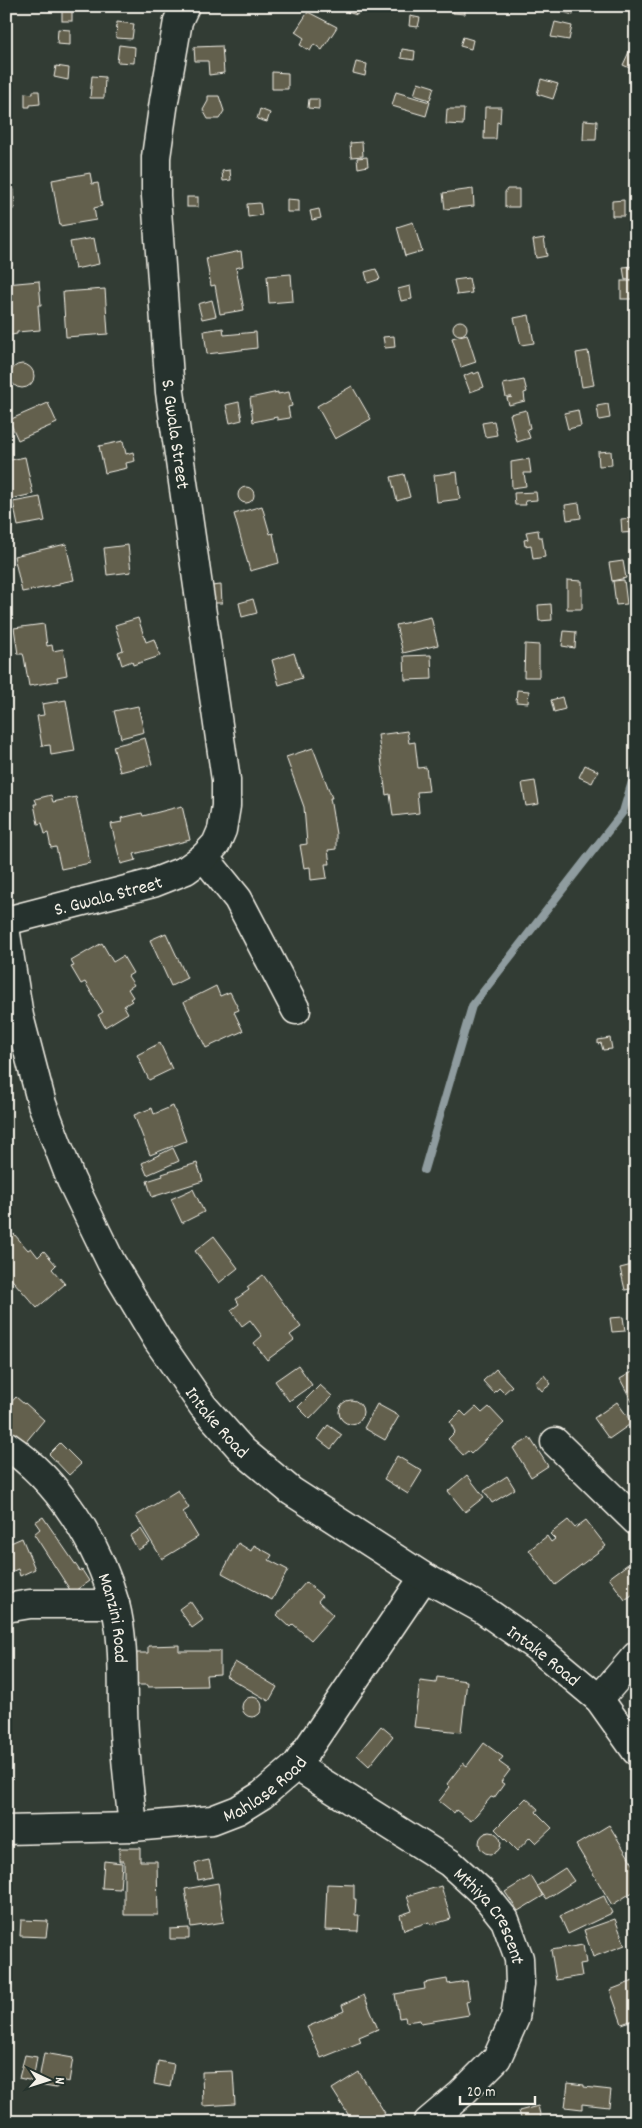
<svg xmlns="http://www.w3.org/2000/svg" width="642" height="2128" font-family="Dekko,sans-serif">
<rect width="100%" height="100%" fill="#323c34"/>
<filter id="ink" filterUnits="userSpaceOnUse"><feTurbulence type="fractalNoise" baseFrequency=".02" numOctaves="2"/><feDisplacementMap in="SourceGraphic" scale="10" xChannelSelector="R" yChannelSelector="G"/><feConvolveMatrix kernelMatrix="1 2 1 2 8 2 1 2 1" color-interpolation-filters="sRGB"/></filter>
<g filter="url(#ink)">
<g fill="none" stroke-linecap="round" stroke-linejoin="round">
<path stroke="#8f9c9f" stroke-width="8" d="M424 1170 472 1006 623 812 636 768"/>
</g>
<g fill="#64614e" stroke="#f4f1e8">
<path d="M349 6H359L357 15 347 12Z"/>
<path d="M454 6H465V14L453 13Z"/>
<path d="M562 6H576L573 15 560 11Z"/>
<rect x="62" y="10" width="10" height="11"/>
<path d="M308 12 337 27 322 50 314 44 310 51 300 45 304 38 295 32Z"/>
<path d="M410 16 420 18 418 27 409 26Z"/>
<path d="M117 22 134 24 132 39 116 38Z"/>
<path d="M555 22 572 26 569 40 551 37Z"/>
<path d="M58 29 70 30V45L57 44Z"/>
<path d="M463 37 473 40 471 49 460 46Z"/>
<path d="M634 41 636 42V71L623 65Z"/>
<path d="M119 45 135 47 134 63 117 62Z"/>
<path d="M222 46 224 73 209 75 208 61H195L194 47Z"/>
<path d="M402 49 415 51 414 60 401 58Z"/>
<path d="M356 62 367 64 365 76 353 73Z"/>
<path d="M56 66 69 68 68 80 54 77Z"/>
<path d="M272 72 288 73V89H272Z"/>
<path d="M92 76 105 77 104 98H90Z"/>
<path d="M541 79 558 84 553 99 537 94Z"/>
<path d="M418 82 434 87 430 100 414 95Z"/>
<path d="M33 91H39L40 104 30 105V107H25V93L33 94Z"/>
<path d="M396 92 430 102 426 116 392 106Z"/>
<path d="M208 96H219L224 111 219 119H208L203 110 208 101Z"/>
<path d="M309 99H319V109L308 108Z"/>
<path d="M485 107H501L500 123 497 122 496 139H484Z"/>
<path d="M260 109 270 113 267 122 257 119Z"/>
<path d="M447 109H464L463 125 446 124Z"/>
<path d="M584 120 597 121 596 140H583Z"/>
<path d="M362 142 363 156 351 157 350 143Z"/>
<path d="M367 157 368 166 358 168 357 158Z"/>
<path d="M230 170 231 180 223 181 222 171Z"/>
<path d="M90 173 92 184 98 183 102 206 94 208 96 220 60 226 52 180Z"/>
<path d="M473 189 474 206 445 209 443 193Z"/>
<path d="M507 189H519V207H505V192Z"/>
<rect x="6" y="190" width="8" height="19"/>
<rect x="187" y="197" width="11" height="10"/>
<path d="M287 199 299 200V212H287Z"/>
<path d="M624 200V216H612V201Z"/>
<path d="M260 203 262 215 248 217 247 204Z"/>
<path d="M319 209 321 218 312 220 310 211Z"/>
<path d="M413 222 422 251 405 256 397 227Z"/>
<path d="M6 238H9L12 265 6 266Z"/>
<path d="M94 238 99 264 75 269 70 242Z"/>
<path d="M544 238 547 256 536 258 533 240Z"/>
<path d="M241 251 243 266 236 268 244 310 220 314 215 285 211 286 206 258Z"/>
<path d="M636 266V279L625 280 623 267Z"/>
<path d="M376 269 380 279 368 283 365 272Z"/>
<path d="M291 274 293 301 269 303 267 276Z"/>
<path d="M469 278 472 293 457 295 454 280Z"/>
<path d="M39 281 41 305H38L40 330 17 332V334L6 336V284Z"/>
<rect x="621" y="281" width="15" height="18"/>
<path d="M410 286 412 299 401 301 398 289Z"/>
<path d="M105 289 108 334 66 337 63 292Z"/>
<path d="M212 300 216 316 202 319 198 304Z"/>
<path d="M529 315 534 343 521 345 514 318Z"/>
<circle cx="460" cy="328" r="7"/>
<path d="M223 328 224 335 256 332 257 348 207 354 204 331Z"/>
<path d="M467 334 476 362 461 367 452 338Z"/>
<path d="M394 336 395 347 385 348 383 337Z"/>
<path d="M588 351 594 385 582 387 576 353Z"/>
<circle cx="22" cy="376" r="12"/>
<path d="M473 372 474 374 479 372 484 387 470 392 464 376Z"/>
<path d="M524 380 527 392 524 393 525 401 509 405 507 398 512 397H506L503 384Z"/>
<path d="M352 386 371 419 335 439 317 406Z"/>
<path d="M278 392V394L289 392 292 406 288 407 290 418 277 420V417L253 422 250 398Z"/>
<path d="M239 402 242 420 230 423 226 405Z"/>
<path d="M48 403 57 423 18 440 9 420Z"/>
<path d="M608 404 610 418 599 420 597 406Z"/>
<path d="M526 410 530 428 527 429 530 438 517 442 510 414Z"/>
<path d="M578 410 581 426 568 429 564 413Z"/>
<path d="M494 421 497 435 485 437 482 423Z"/>
<path d="M123 441 126 454 133 452 135 461 126 463 127 468 105 473 99 446Z"/>
<path d="M611 451 612 465 599 466 598 452Z"/>
<path d="M25 457 33 494 6 500V461Z"/>
<path d="M529 459 531 473H524L526 486 512 488 511 462Z"/>
<path d="M457 472 460 499 437 502 434 475Z"/>
<path d="M404 474 410 497 397 501 391 477Z"/>
<circle cx="246" cy="495" r="8"/>
<path d="M536 492 537 500 525 501 526 505H515L514 493Z"/>
<path d="M40 497 45 521 18 526 13 502Z"/>
<path d="M579 503 581 518 567 520 565 505Z"/>
<path d="M262 506 270 534 273 533 279 563 250 571 234 514Z"/>
<path d="M636 518V532L622 533 621 519Z"/>
<path d="M538 530 539 537H542L545 557 533 559 531 545 525 546 524 540 528 539 526 532Z"/>
<path d="M66 544 74 580 59 583V585L22 592 14 556Z"/>
<path d="M128 545 131 572 107 575 104 548Z"/>
<path d="M623 561 626 578 612 581 609 563Z"/>
<path d="M567 580 582 581V609H567Z"/>
<path d="M624 580 627 604 616 605 613 581Z"/>
<path d="M221 585 222 603H212L211 586Z"/>
<path d="M253 599 257 613 242 617 239 603Z"/>
<path d="M551 604 552 620 539 621 538 605Z"/>
<path d="M431 617 438 645 403 653 396 625Z"/>
<path d="M138 618 146 642 154 639 160 656 133 665 132 661 122 665 118 652 123 650 115 625Z"/>
<path d="M44 624 47 646 52 645 53 651 63 649 67 675 57 677 58 681 29 686 24 657 23 654H18L14 628Z"/>
<path d="M564 631 576 632 575 648 562 646Z"/>
<path d="M525 644 539 645V677H524Z"/>
<path d="M294 653 302 678 279 685 272 660Z"/>
<path d="M431 655 432 679 405 680 404 656Z"/>
<path d="M517 690 529 691 528 703 516 702Z"/>
<path d="M562 697 565 709 554 712 551 700Z"/>
<path d="M66 700 75 751 51 755 50 745 42 746 37 716 44 715 42 704Z"/>
<path d="M138 706 144 732 121 738 114 711Z"/>
<path d="M407 731 409 743 415 742 418 768 426 767 429 791 417 792 419 813 393 816 390 794 386 795 378 735Z"/>
<path d="M145 738 152 764 120 772 113 746Z"/>
<path d="M313 748 332 798H330L336 834V849L328 850 330 864H325L327 878 311 880 310 867 304 868 300 845 307 844 304 807 286 757Z"/>
<path d="M585 765 598 771 592 783 579 777Z"/>
<path d="M535 781 539 804 526 806 522 783Z"/>
<path d="M51 795 53 802 76 797 90 863 61 869 56 847 51 848 48 833 45 834 42 823 38 824 34 804H37L35 799Z"/>
<path d="M182 806 190 840 134 854 136 860 121 864 111 824 122 822 121 818 142 813 143 816Z"/>
<path d="M166 933 187 978 171 986 150 940Z"/>
<path d="M102 943 113 962 123 956 133 973 128 976 134 985 128 989 133 997 130 999 132 1001 124 1006 128 1013 105 1027 98 1015 103 1012 85 982 81 984 71 967 74 966 71 961Z"/>
<path d="M216 986 220 996 230 992 239 1010 234 1012 243 1031 206 1048 184 1002Z"/>
<path d="M610 1038 612 1049 603 1050 601 1043 598 1044V1040Z"/>
<path d="M160 1043 172 1069 149 1080 137 1055Z"/>
<path d="M173 1106 186 1141 150 1155 134 1115 152 1108 154 1114Z"/>
<path d="M173 1148 179 1161 147 1175 142 1163Z"/>
<path d="M197 1163 203 1181 152 1197 147 1181 163 1176 162 1174Z"/>
<path d="M193 1189 204 1212 182 1223 171 1199Z"/>
<path d="M14 1234 28 1250 31 1248 38 1257 44 1251 56 1265 52 1269 65 1284 37 1308 6 1273V1241Z"/>
<path d="M214 1236 238 1268 219 1283 195 1251Z"/>
<path d="M636 1264V1288L625 1290 620 1268Z"/>
<path d="M263 1275 301 1327 290 1335 294 1340 267 1360 254 1343 262 1336 250 1320 242 1326 231 1310 239 1304 236 1299 249 1290 247 1287Z"/>
<path d="M623 1317 625 1331 612 1332 610 1318Z"/>
<path d="M298 1365 312 1385 289 1401 275 1381Z"/>
<path d="M496 1369 512 1386 504 1393 499 1388 494 1393 483 1381Z"/>
<path d="M634 1371 636 1374 635 1407 620 1379Z"/>
<path d="M544 1375 551 1384 542 1391 535 1383Z"/>
<path d="M320 1385 332 1396 310 1419 298 1407Z"/>
<path d="M16 1397 24 1404 25 1403 44 1420 25 1443 6 1426V1423L10 1418 6 1415V1408Z"/>
<circle cx="351" cy="1412" r="12"/>
<path d="M617 1402 632 1423 609 1439 594 1418Z"/>
<path d="M377 1404 399 1416 385 1440 364 1428Z"/>
<path d="M476 1407 482 1413 489 1407 504 1423 471 1454 468 1451 463 1455 448 1439 455 1432 450 1422 461 1411 466 1416Z"/>
<path d="M328 1425 342 1435 331 1449 318 1439Z"/>
<path d="M530 1438 548 1466 531 1477 513 1448Z"/>
<path d="M60 1443 81 1464 69 1475 49 1454Z"/>
<path d="M397 1456 422 1471 408 1494 384 1479Z"/>
<path d="M467 1475 484 1497 465 1512 448 1491Z"/>
<path d="M507 1476 515 1489 492 1503 484 1491Z"/>
<path d="M178 1490 189 1508 183 1512 198 1537 162 1559 136 1516Z"/>
<path d="M43 1517 80 1571 82 1570 89 1581 72 1593 34 1534 40 1529 35 1522Z"/>
<path d="M568 1520 575 1528 586 1520 606 1546 555 1585 529 1550 547 1536 551 1542 555 1539 550 1534Z"/>
<path d="M141 1529 150 1543 138 1550 130 1536Z"/>
<path d="M22 1538 35 1569 20 1576 18 1569 6 1574V1545Z"/>
<path d="M238 1543 251 1551 254 1545 272 1555 269 1560 288 1570 272 1600 222 1573Z"/>
<path d="M628 1564 636 1575V1592L625 1600 609 1578Z"/>
<path d="M306 1582 322 1596 318 1601 333 1615 311 1640 293 1624 290 1627 277 1615Z"/>
<path d="M190 1601 203 1620 192 1628 179 1609Z"/>
<path d="M179 1645V1651H220V1674L206 1675 207 1686 148 1687V1685H137L136 1653H148V1646Z"/>
<path d="M235 1662 277 1687 269 1701 226 1676Z"/>
<path d="M437 1677 467 1681 461 1732 414 1727 420 1681 436 1683Z"/>
<circle cx="252" cy="1707" r="10"/>
<path d="M381 1726 393 1736 369 1766 357 1755Z"/>
<path d="M484 1743 503 1757 499 1762 510 1770 501 1782 504 1784 494 1798 491 1797 471 1821 456 1810 454 1813 439 1801 450 1787 447 1784 463 1763 467 1766Z"/>
<path d="M526 1798 538 1809 536 1812 552 1828 536 1843 530 1837 517 1851 495 1829Z"/>
<path d="M609 1825 636 1869V1890L612 1905 576 1845Z"/>
<circle cx="490" cy="1843" r="11"/>
<path d="M119 1848H140V1861H157L158 1915H124V1861H119Z"/>
<path d="M209 1860 213 1877 198 1880 195 1863Z"/>
<path d="M104 1861 122 1863 120 1889 102 1888Z"/>
<path d="M565 1868 574 1881 546 1899 537 1886Z"/>
<path d="M531 1876 543 1896 518 1911 505 1892Z"/>
<path d="M218 1883 224 1922 191 1927 185 1889Z"/>
<path d="M327 1884 354 1885V1899H356L355 1915H359L358 1931 325 1930Z"/>
<path d="M441 1886 451 1919 431 1925 429 1922 404 1930 400 1915 412 1911 407 1896Z"/>
<path d="M604 1896 612 1913 568 1934 560 1916Z"/>
<path d="M615 1919 625 1945 593 1957 584 1930Z"/>
<path d="M21 1920 48 1921 46 1937 20 1936Z"/>
<path d="M189 1928V1939H170V1929Z"/>
<path d="M583 1945 586 1963 580 1964 582 1976 556 1980 551 1950Z"/>
<path d="M447 1979 448 1984 467 1981 470 2001 466 2002 469 2015 421 2023 420 2020 406 2022 405 2017 399 2018 395 1994 425 1989 424 1983Z"/>
<path d="M636 1980V2019L622 2024 610 1990Z"/>
<path d="M364 1995 378 2029 359 2037 361 2042 321 2058 307 2027 344 2011 342 2005Z"/>
<path d="M44 2053 73 2058 69 2082 60 2080 59 2086 56 2088 38 2085Z"/>
<path d="M25 2055 37 2057 33 2081 19 2078Z"/>
<path d="M158 2061 174 2064 170 2087 154 2084Z"/>
<path d="M233 2071 235 2104 203 2106 202 2072Z"/>
<path d="M359 2072 385 2113 380 2116 382 2120 379 2122H353L332 2089Z"/>
<path d="M568 2083 584 2085V2087L611 2090 609 2107 582 2104V2109L565 2107Z"/>
<path d="M538 2106 542 2122H522L519 2111Z"/>
</g>
<g fill="none" stroke-linecap="round" stroke-linejoin="round">
<defs>
<g id="minor">
<path d="M204 857 238 899 296 1010"/>
<path id="s1" d="M6 921 153 883 186 870 204 857 216 844 222 830 226 806V780L170 392 156 196V157L164 101 178 21 185 6"/>
<path d="M555 1442 636 1521"/>
<path id="s2" d="M6 1445C59 1481 98 1543 115 1604 126 1646 121 1690 124 1733 126 1764 130 1796 133 1827"/>
<path d="M6 1608 30 1604H115"/>
<path d="M599 1699 636 1656"/>
<path id="s3" d="M296 1766 450 1863 485 1895 505 1920 519 1958 520 1984 515 2018 497 2058 461 2094 428 2122"/>
<path id="s4" d="M6 1830 133 1827 212 1820 238 1810 262 1795 296 1766 424 1577"/>
</g>
<g id="tertiary">
<path id="s5" d="M6 934 19 1016 42 1104 71 1180 111 1262 158 1341 203 1406 243 1451 291 1491 424 1577 484 1610 538 1648 599 1699 636 1751"/>
</g>
</defs>
<use href="#minor" stroke="#f4f1e8" stroke-width="31"/>
<use href="#tertiary" stroke="#f4f1e8" stroke-width="31"/>
<use href="#minor" stroke="#26332d" stroke-width="28"/>
<use href="#tertiary" stroke="#26332d" stroke-width="28"/>
</g>
</g>
<g text-anchor="middle" stroke-width="4.5" stroke-linejoin="round" paint-order="stroke">
<g font-size="19" fill="#f4f1e8" stroke="#26332d">
<text transform="translate(177 434) rotate(82)" y="7">S. Gwala Street</text>
<text dy="7" stroke="none"><textPath href="#s1" startOffset="105">S. Gwala Street</textPath></text>
<text dy="7" stroke="none"><textPath href="#s5" startOffset="539">Intake Road</textPath></text>
<text dy="7" stroke="none"><textPath href="#s2" startOffset="210">Manzini Road</textPath></text>
<text dy="7" stroke="none"><textPath href="#s5" startOffset="942">Intake Road</textPath></text>
<text dy="7" stroke="none"><textPath href="#s4" startOffset="268">Mahlase Road</textPath></text>
<text dy="7" stroke="none"><textPath href="#s3" startOffset="250">Mthiya Crescent</textPath></text>
</g>
</g>
<rect width="642" height="2128" fill="none" stroke="#26332d" stroke-width="25"/>
<rect x="12" y="12" width="617" height="2103" fill="none" stroke="#f4f1e8" stroke-width="2" filter="url(#ink)"/>
<g transform="translate(48 2080) rotate(94)" stroke="#26332d" stroke-width="4" paint-order="stroke">
<path d="M0-4L9 19L0 12L-9 19Z" fill="#f4f1e8"/>
<text y="-8" font-size="14" font-weight="bold" text-anchor="middle" fill="#f4f1e8">N</text>
</g>
<path d="M460 2096v8h75v-8" fill="none" stroke="#f4f1e8" stroke-width="2.5"/>
<text x="467" y="2096" font-size="15" fill="#f4f1e8" stroke="#26332d" stroke-width="4" paint-order="stroke">20 m</text>
</svg>
